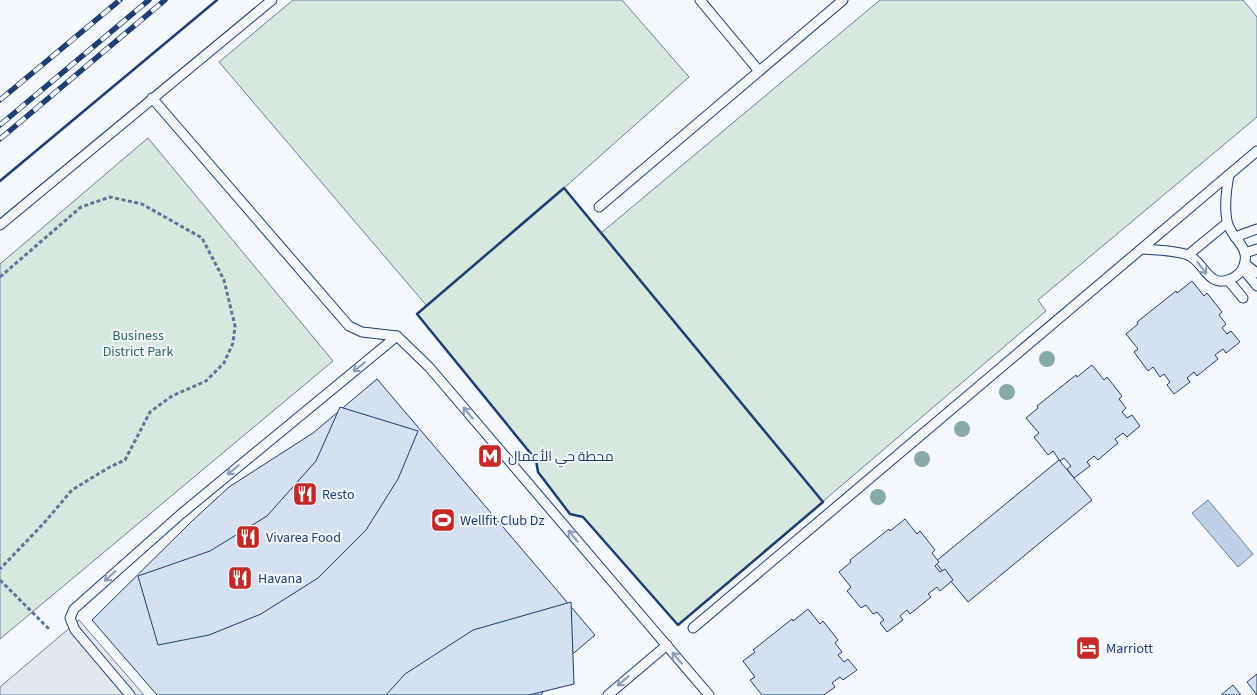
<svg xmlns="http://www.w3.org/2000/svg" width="1257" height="695" font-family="'Source Sans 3',Cairo,sans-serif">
<rect width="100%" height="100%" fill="#f4f7fb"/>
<g fill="#d7e8df" stroke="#687fa3">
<path d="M293 0H622L689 77 564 188 601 233 880 0H1243L1257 17V117L1038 300 1046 311 678 625 583 517 570 514 538 472 536 460 417 314 426 305 219 62Z"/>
<path d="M148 138 333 361 0 639V264Z"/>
</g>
<path fill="#e3e8f0" stroke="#687fa3" d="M79 620 144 695H0V687Z"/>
<path fill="#bed0e5" stroke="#687fa3" d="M1208 500 1253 554 1238 567 1192 513Z"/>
<g fill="#d5e0f0" stroke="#1d3f73">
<path d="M1192 281 1204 296 1207 293 1222 312 1219 315 1226 324 1222 328 1227 334 1231 331 1240 342 1226 353 1223 349 1215 355 1218 359 1197 376 1194 372 1187 378 1190 382 1174 394 1167 385 1170 382 1164 374 1160 377 1153 367 1148 371 1134 352 1138 349 1126 334 1138 324 1137 322 1176 291 1177 293Z"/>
<path d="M1092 365 1104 380 1107 377 1122 396 1119 399 1126 408 1122 412 1127 418 1132 415 1140 426 1127 437 1123 433 1115 439 1118 443 1098 460 1094 456 1087 462 1090 466 1074 478 1067 469 1071 466 1064 458 1060 461 1053 451 1048 455 1034 437 1039 433 1026 418 1038 408 1037 406 1076 375 1077 377Z"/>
<path d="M377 379 595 635 561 664 541 695H157L92 620 192 521 229 487 313 433Z"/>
<path d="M340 407 418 431 398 479 366 530 318 578 261 614 209 635 158 645 138 576 210 551 267 516 316 461Z"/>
<path d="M1059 460 1092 500 968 602 935 562Z"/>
<path d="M905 519 917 534 920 531 935 550 932 553 939 562 935 566 940 572 945 569 953 580 940 591 937 587 928 594 931 597 910 614 907 610 900 616 903 620 887 632 880 623 884 620 877 612 873 614 866 605 861 608 847 591 851 587 839 572 851 562 850 560 889 529 890 531Z"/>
<path d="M571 602 574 684 529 695H386L405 674 473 630Z"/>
<path d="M808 609 820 624 823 621 838 640 835 643 842 652 838 655 844 662 848 659 857 670 843 680 840 677 832 683 835 687 824 695H762L750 680 755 677 743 661 755 652 753 650 792 619 793 621Z"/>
<path d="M1257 674V695L1247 682Z"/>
<path d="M1233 685 1241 695H1221Z"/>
</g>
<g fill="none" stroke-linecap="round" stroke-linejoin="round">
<defs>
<g id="lane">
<path d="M700 0 759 71"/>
<path d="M152 98 349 326 362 332 397 336 429 367 709 695"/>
<path d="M599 207 843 0"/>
<path d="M0 225 272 0"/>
<path d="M1235 237 1257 229"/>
<path d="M1142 249C1157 250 1174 250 1188 255 1205 262 1207 289 1231 279 1237 276 1242 272 1244 265 1251 246 1230 238 1227 221 1224 206 1226 191 1229 175"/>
<path d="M1245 253 1257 249"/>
<path d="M1188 255 1227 223"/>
<path d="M1245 264 1257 273"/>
<path d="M1243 269 1257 286"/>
<path d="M1228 280 1243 298"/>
<path d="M693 628 1257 151"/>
<path d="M130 695 75 630 70 618 74 609 181 514 397 336"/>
<path d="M608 695 667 645"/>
</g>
</defs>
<use href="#lane" stroke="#1d3f73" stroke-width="11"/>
<g stroke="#5e769c" stroke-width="3" stroke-dasharray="4 2.5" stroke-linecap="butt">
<path d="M0 277 81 207 110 197 142 204 202 238 224 280 235 326 233 343 224 363 206 381 172 396 150 412 125 460 108 468 72 490 44 523 0 569"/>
<path d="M0 580 49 629"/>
</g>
<use href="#lane" stroke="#f4f7fb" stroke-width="9"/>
<defs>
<g id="rail">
<path d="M0 100 120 0"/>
<path d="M0 125 149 0"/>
<path d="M0 139 165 0"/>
</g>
</defs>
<use href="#rail" stroke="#1d3f73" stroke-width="5.5"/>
<use href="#rail" stroke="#f4f7fb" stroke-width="4" stroke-dasharray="11" stroke-linecap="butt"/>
<g stroke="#1d3f73" stroke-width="2.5">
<path d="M0 181 217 0"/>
<path d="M564 188 823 502 678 625 583 517 570 514 538 472 536 460 417 314Z"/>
</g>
</g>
<g fill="#86aba6">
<circle cx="1047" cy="359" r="8"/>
<circle cx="1007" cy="392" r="8"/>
<circle cx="962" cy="429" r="8"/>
<circle cx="922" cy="459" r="8"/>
<circle cx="878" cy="497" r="8"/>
</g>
<defs><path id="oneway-shaft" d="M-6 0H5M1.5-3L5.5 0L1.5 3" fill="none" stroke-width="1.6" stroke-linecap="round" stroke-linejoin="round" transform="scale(1.25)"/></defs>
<g stroke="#889bb7">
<use href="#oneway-shaft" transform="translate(1202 268) rotate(52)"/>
<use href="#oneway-shaft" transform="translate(359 367) rotate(141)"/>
<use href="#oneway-shaft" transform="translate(468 413) rotate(-130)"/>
<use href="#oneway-shaft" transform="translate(233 470) rotate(141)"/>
<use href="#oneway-shaft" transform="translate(573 536) rotate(-130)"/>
<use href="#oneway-shaft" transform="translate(110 576) rotate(138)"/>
<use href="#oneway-shaft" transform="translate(677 658) rotate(-130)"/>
<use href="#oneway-shaft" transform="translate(623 681) rotate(140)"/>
</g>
<defs>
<symbol id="metro-square" viewBox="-11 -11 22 22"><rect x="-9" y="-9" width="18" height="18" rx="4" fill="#c62828" stroke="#f4f7fb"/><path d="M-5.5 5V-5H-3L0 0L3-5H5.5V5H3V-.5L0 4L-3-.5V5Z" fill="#fff"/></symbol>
<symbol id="restaurant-square" viewBox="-11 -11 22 22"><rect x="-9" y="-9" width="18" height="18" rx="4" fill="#c62828" stroke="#f4f7fb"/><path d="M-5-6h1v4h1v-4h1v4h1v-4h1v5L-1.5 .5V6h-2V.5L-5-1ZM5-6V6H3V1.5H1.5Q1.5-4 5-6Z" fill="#fff"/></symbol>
<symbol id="stadium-square" viewBox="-11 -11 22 22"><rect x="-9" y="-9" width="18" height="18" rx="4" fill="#c62828" stroke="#f4f7fb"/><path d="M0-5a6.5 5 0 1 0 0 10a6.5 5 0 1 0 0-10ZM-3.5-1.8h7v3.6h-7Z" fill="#fff"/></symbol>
<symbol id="hotel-square" viewBox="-11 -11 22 22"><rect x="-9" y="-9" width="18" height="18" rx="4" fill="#c62828" stroke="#f4f7fb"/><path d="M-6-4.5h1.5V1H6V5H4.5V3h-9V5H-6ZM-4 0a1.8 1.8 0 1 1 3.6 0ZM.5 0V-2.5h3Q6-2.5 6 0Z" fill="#fff"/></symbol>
</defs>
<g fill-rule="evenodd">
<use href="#metro-square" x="476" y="442" width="28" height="28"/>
<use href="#restaurant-square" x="291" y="480" width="28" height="28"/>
<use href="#stadium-square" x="429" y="506" width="28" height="28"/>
<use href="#restaurant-square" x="234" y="523" width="28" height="28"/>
<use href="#restaurant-square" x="226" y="564" width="28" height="28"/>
<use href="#hotel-square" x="1074" y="634" width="28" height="28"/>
</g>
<g text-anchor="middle" stroke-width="4" stroke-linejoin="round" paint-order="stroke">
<g font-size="14" fill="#2c6c60" stroke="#f4f7fb">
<text x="138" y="340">Business<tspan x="138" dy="16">District Park</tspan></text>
</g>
<g font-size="14" fill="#1d3f73" stroke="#f4f7fb" text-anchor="start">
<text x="508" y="461">محطة حي الأعمال</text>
<text x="322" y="499">Resto</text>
<text x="460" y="525">Wellfit Club Dz</text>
<text x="266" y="542">Vivarea Food</text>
<text x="258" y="583">Havana</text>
<text x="1106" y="653">Marriott</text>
</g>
</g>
</svg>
